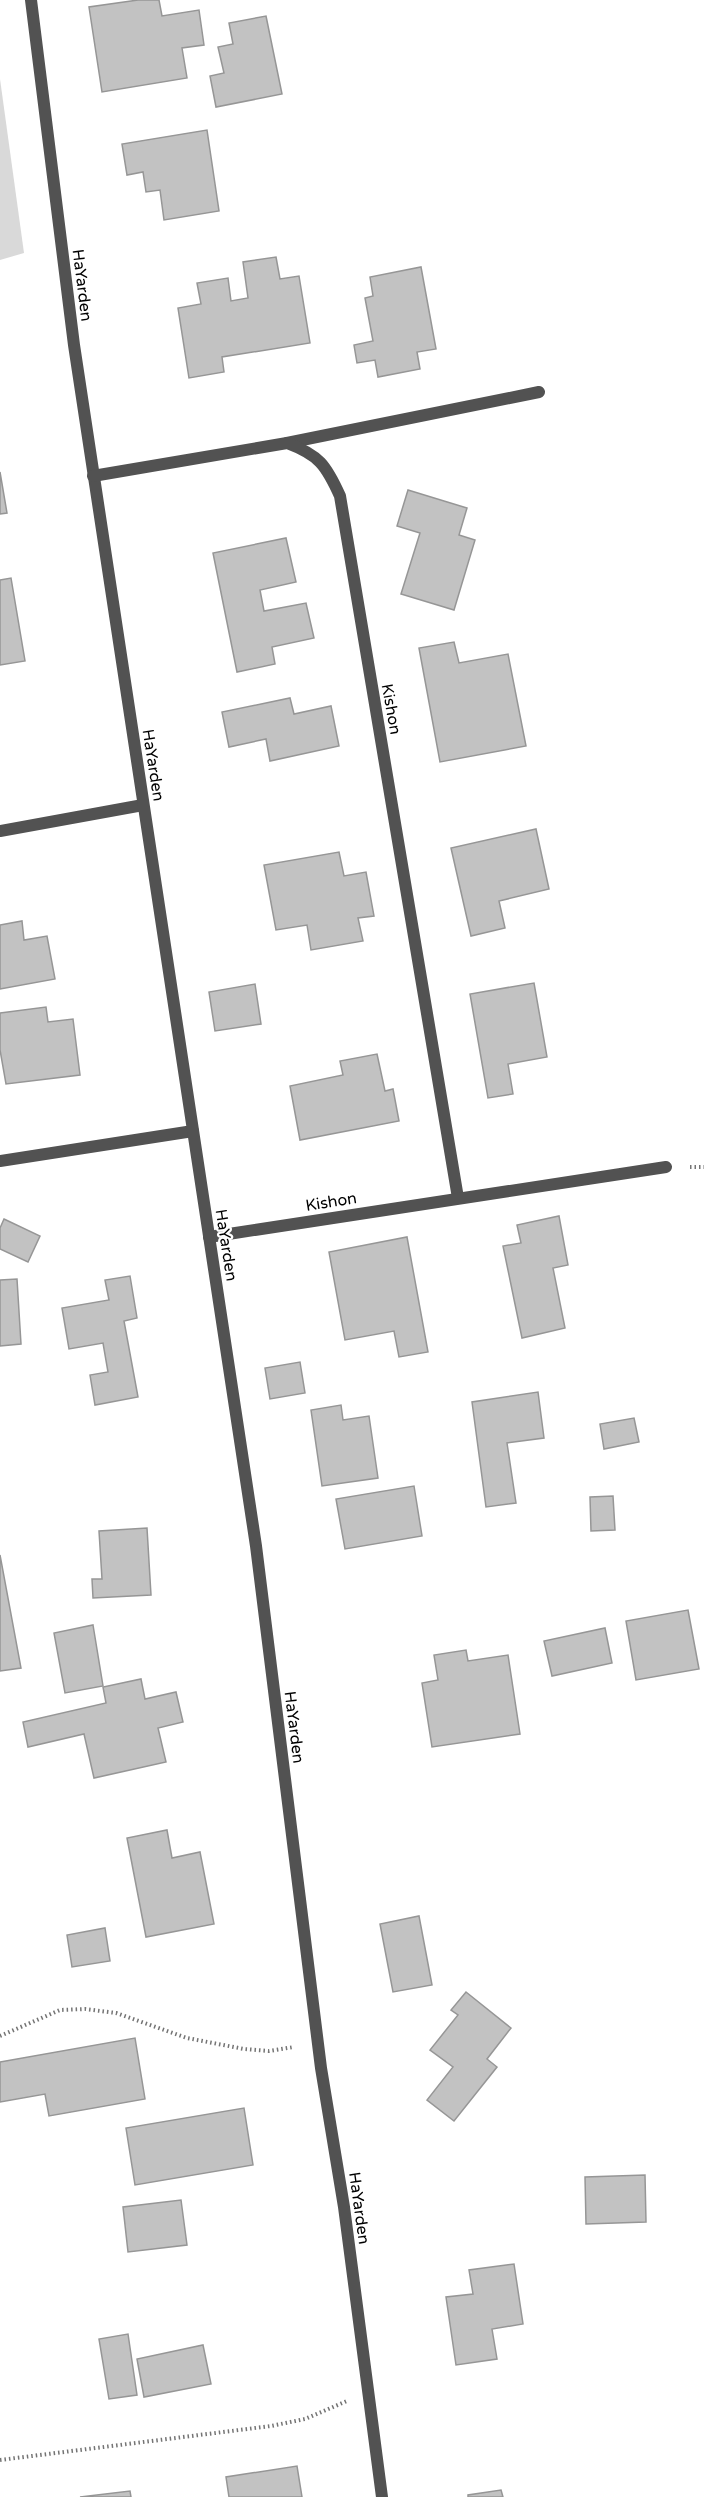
<svg xmlns="http://www.w3.org/2000/svg" width="704" height="2497" font-family="'Varela Round',sans-serif">
<rect width="100%" height="100%" fill="#fff"/>
<path fill="#d9d9d9" d="M0 79 24 253 0 260Z"/>
<g fill="#c2c2c2" stroke="#969696" stroke-width="1.5">
<path d="M138 0H159L162 16 199 10 204 45 182 48 187 78 102 92 89 7Z"/>
<path d="M266 16 282 94 216 107 210 76 224 73 218 47 233 44 229 23Z"/>
<path d="M207 130 219 211 164 220 160 190 146 192 143 172 127 175 122 144Z"/>
<path d="M276 257 280 279 299 276 310 343 222 357 224 372 189 378 178 308 201 304 197 283 228 278 231 301 248 298 243 262Z"/>
<path d="M421 267 436 349 417 352 420 369 378 377 375 360 357 363 354 345 373 341 365 298 373 296 370 277Z"/>
<path d="M0 472 7 513 0 514Z"/>
<path d="M408 490 467 508 459 535 475 540 454 610 401 594 420 533 397 526Z"/>
<path d="M286 538 296 582 260 590 264 611 306 603 314 638 272 647 275 664 237 672 213 553Z"/>
<path d="M11 578 25 661 0 665V580Z"/>
<path d="M454 642 459 663 508 654 526 746 440 762 419 648Z"/>
<path d="M290 698 294 714 331 706 339 746 270 761 266 739 229 747 222 712Z"/>
<path d="M536 829 549 889 499 901 505 928 471 936 451 848Z"/>
<path d="M339 852 344 876 366 872 374 916 358 918 363 941 311 950 307 925 276 930 264 865Z"/>
<path d="M22 921 24 940 47 936 55 979 0 989V925Z"/>
<path d="M534 983 547 1057 508 1064 513 1094 488 1098 470 994Z"/>
<path d="M255 984 261 1024 215 1031 209 992Z"/>
<path d="M46 1007 48 1022 73 1019 80 1075 6 1084 0 1050V1013Z"/>
<path d="M377 1054 385 1091 393 1089 399 1121 300 1140 290 1086 343 1075 340 1061Z"/>
<path d="M559 1216 568 1265 553 1268 565 1328 522 1338 503 1246 521 1243 517 1225Z"/>
<path d="M4 1219 40 1236 28 1262 0 1249V1228Z"/>
<path d="M407 1237 428 1352 399 1357 394 1331 345 1340 329 1252Z"/>
<path d="M130 1276 137 1318 124 1321 138 1397 95 1405 90 1375 108 1372 103 1343 69 1349 62 1308 109 1300 105 1280Z"/>
<path d="M17 1279 21 1344 0 1346V1280Z"/>
<path d="M300 1362 305 1393 270 1399 265 1368Z"/>
<path d="M538 1392 544 1438 507 1443 516 1503 486 1507 472 1402Z"/>
<path d="M341 1405 343 1420 369 1416 378 1478 322 1486 311 1410Z"/>
<path d="M634 1418 639 1442 604 1449 600 1424Z"/>
<path d="M414 1486 422 1536 345 1549 336 1499Z"/>
<path d="M613 1496 615 1530 591 1531 590 1497Z"/>
<path d="M147 1528 151 1595 93 1598 92 1579H102L99 1531Z"/>
<path d="M0 1555 21 1668 0 1671Z"/>
<path d="M688 1610 699 1669 636 1680 626 1621Z"/>
<path d="M93 1625 103 1686 65 1693 54 1633Z"/>
<path d="M605 1628 612 1663 552 1676 544 1641Z"/>
<path d="M466 1650 468 1661 508 1655 520 1734 432 1747 422 1683 438 1680 434 1655Z"/>
<path d="M141 1679 145 1699 176 1692 183 1722 158 1728 166 1762 94 1778 84 1734 28 1747 23 1722 106 1703 103 1687Z"/>
<path d="M167 1830 172 1858 200 1852 214 1924 146 1937 127 1838Z"/>
<path d="M419 1916 432 1985 393 1992 380 1924Z"/>
<path d="M105 1928 110 1961 72 1967 67 1935Z"/>
<path d="M466 1992 511 2028 487 2059 497 2067 454 2121 427 2100 453 2067 430 2050 458 2015 451 2010Z"/>
<path d="M135 2038 145 2099 49 2116 45 2094 0 2102V2062Z"/>
<path d="M244 2108 253 2165 135 2185 126 2128Z"/>
<path d="M645 2175 646 2222 586 2224 585 2177Z"/>
<path d="M181 2200 187 2245 128 2252 123 2207Z"/>
<path d="M514 2264 523 2324 492 2329 497 2359 456 2365 446 2297 473 2294 469 2270Z"/>
<path d="M128 2334 137 2395 109 2399 99 2339Z"/>
<path d="M203 2345 211 2384 144 2397 137 2359Z"/>
<path d="M297 2466 302 2497H229L226 2477Z"/>
<path d="M501 2490 503 2497H468V2495Z"/>
<path d="M130 2491 131 2497H80Z"/>
</g>
<g fill="none" stroke-linecap="round" stroke-linejoin="round">
<g stroke="#747474" stroke-width="4" stroke-dasharray="1.5 3" stroke-linecap="butt">
<path d="M690 1167H704"/>
<path d="M0 2036 60 2010 85 2009 116 2013 187 2038 244 2049 269 2051 294 2047"/>
<path d="M0 2460 271 2426 305 2419 347 2401"/>
</g>
<g stroke="#525252" stroke-width="12">
<path d="M287 443 539 392"/>
<path d="M0 831 143 805"/>
<path d="M0 1161 193 1131"/>
</g>
<g stroke="#525252" stroke-width="12">
<path d="M31 0 74 345 256 1546 321 2068 344 2207 382 2497"/>
<path d="M93 476 287 443C319 455 326 465 340 496L458 1198"/>
<path d="M209 1237 666 1167"/>
</g>
</g>
<g text-anchor="middle" stroke-width="4.5" stroke-linejoin="round" paint-order="stroke">
<g font-size="16" fill="#000" stroke="#fff">
<text transform="translate(83 285) rotate(83)" y="6">HaYarden</text>
<text transform="translate(392 709) rotate(80)" y="6">Kishon</text>
<text transform="translate(154 765) rotate(81)" y="6">HaYarden</text>
<text transform="translate(331 1201) rotate(-9)" y="6">Kishon</text>
<text transform="translate(227 1245) rotate(81)" y="6">HaYarden</text>
<text transform="translate(295 1727) rotate(83)" y="6">HaYarden</text>
<text transform="translate(360 2208) rotate(82)" y="6">HaYarden</text>
</g>
</g>
</svg>
